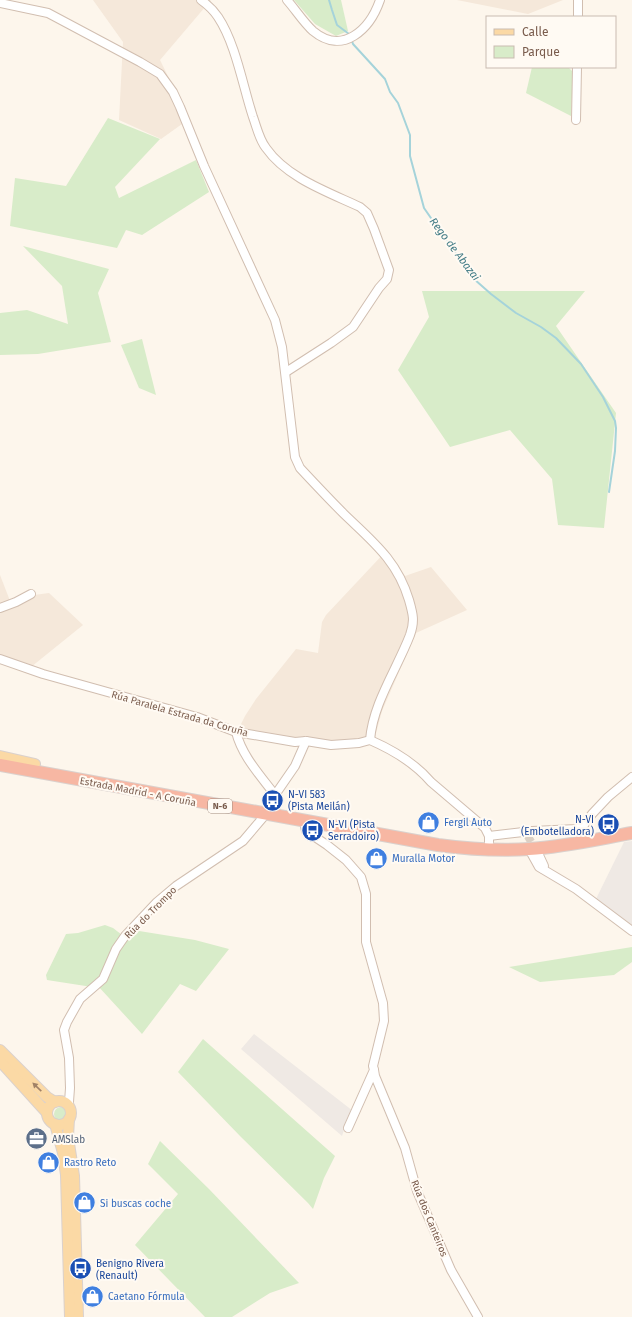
<svg xmlns="http://www.w3.org/2000/svg" width="632" height="1317" font-family="'Fira Sans',sans-serif">
<rect width="100%" height="100%" fill="#fdf6ec"/>
<g fill="#f5e8da">
<path d="M93 0H211L160 60 189 119 161 139 119 120 123 42Z"/>
<path d="M457 0H563L528 14Z"/>
<path d="M387 550 397 563 405 576 431 567 467 610 416 633 382 711 375 737 358 740 330 743 238 730 245 716 256 699 296 649 318 653 322 622 326 615Z"/>
<path d="M0 575 12 606 34 595 49 593 83 625 31 667 0 657Z"/>
</g>
<g fill="#efe9e4">
<path d="M632 841V926L596 899 624 842Z"/>
<path d="M254 1034 353 1111 346 1124 342 1136 241 1049Z"/>
</g>
<g fill="#d8ecc9">
<path d="M294 0H341L348 31 336 36 315 24Z"/>
<path d="M532 67H568L573 72 571 116 526 93Z"/>
<path d="M108 118 160 139 115 187 119 198 196 160 209 192 142 235 126 230 117 248 10 226 15 178 66 186Z"/>
<path d="M23 246 109 269 98 293 111 342 38 354 0 355V313L27 310 68 324 62 286Z"/>
<path d="M422 291H585L556 326 616 413 604 528 558 525 552 479 510 430 450 447 398 370 429 317Z"/>
<path d="M142 339 156 395 139 388 121 345Z"/>
<path d="M105 925 113 928 126 938 133 930 195 940 229 949 196 991 180 984 142 1034 98 986 92 987 47 980 46 975 66 934 78 933Z"/>
<path d="M632 947V962L614 975 540 982 509 967Z"/>
<path d="M203 1039 335 1156 324 1178 313 1209 308 1203 241 1137 178 1072Z"/>
<circle cx="61" cy="1114" r="7"/>
<path d="M160 1141 209 1189 299 1283 270 1293 232 1317H205L135 1245 178 1194 148 1164Z"/>
</g>
<g fill="none" stroke-linecap="round" stroke-linejoin="round">
<g stroke="#a5d3da" stroke-width="2">
<path d="M329 0 332 10 337 25 349 34"/>
<path d="M351 38 353 44 385 79 390 92 398 103 410 135V156L424 208 442 234 474 279 491 294 516 313 541 327 556 338 581 364 603 397 615 421 616 428 615 451 609 492"/>
</g>
<path stroke="#dcd0c4" stroke-width="8" stroke-dasharray="8 4" stroke-linecap="butt" d="M527 835 537 851"/>
<defs>
<g id="minor">
<path d="M201 0C208 5 214 11 218 17 236 44 243 87 253 117 257 128 259 139 266 148 287 178 328 192 360 207L367 213 374 229 389 270 387 279 379 288 353 327 331 343 286 372"/>
<path d="M287 0C295 9 304 23 313 31 343 56 370 29 380 0"/>
<path d="M0 3 48 13 140 62 160 74 173 92 180 107 204 166 275 320 282 347 295 457 300 468C314 483 329 499 344 514 372 541 397 560 409 600 413 614 415 621 410 635 397 669 373 703 370 740"/>
<path d="M578 17V0"/>
<path d="M576 120 577 67"/>
<path d="M0 608 16 602 31 594"/>
<path d="M0 659 43 674 197 717 236 732 295 742 306 741 331 745 359 743 370 740C393 750 414 762 431 782L485 828 489 836V843"/>
<path d="M236 732C242 756 260 775 275 795L277 802 275 808"/>
<path d="M275 795 295 766 306 741"/>
<path d="M304 821 306 831 327 845 346 860 361 877 366 894V942L383 1003 384 1021 373 1066 374 1070 348 1128"/>
<path d="M489 836 532 831 577 829 584 825 592 814 608 797 632 777"/>
<path d="M529 849 539 867 576 889 632 931"/>
<path d="M538 853 544 866 543 869"/>
<path d="M374 1070 375 1076 405 1148 417 1191 451 1270 478 1317"/>
<path d="M67 1104 69 1102 70 1088 69 1058 64 1030 67 1022 80 999 103 979 116 949 125 936 157 902 176 886 243 841 266 814"/>
</g>
<g id="major">
<path d="M0 756 35 764"/>
<path d="M0 1050 47 1097 55 1102"/>
<path d="M0 1061 47 1113"/>
<circle cx="59" cy="1113" r="12"/>
<path d="M69 1119 68 1137 74 1176 78 1317"/>
<path d="M55 1124 63 1153 66 1175 70 1317"/>
</g>
<path id="highway" d="M0 765 438 845C468 849 499 851 529 849 564 847 598 839 632 833"/>
</defs>
<use href="#minor" stroke="#d1beb0" stroke-width="10"/>
<use href="#major" stroke="#dad1cd" stroke-width="12"/>
<use href="#highway" stroke="#dad1cd" stroke-width="14"/>
<use href="#minor" stroke="#fff" stroke-width="8"/>
<use href="#major" stroke="#fbd9a5" stroke-width="10"/>
<use href="#highway" stroke="#f7b7a3" stroke-width="12"/>
</g>
<defs><path id="oneway-solid" d="M-6-.8H1V-3.2L6.5 0L1 3.2V.8H-6Z"/></defs>
<use fill="#a18267" href="#oneway-solid" transform="translate(37 1087) rotate(-136)"/>
<defs>
<symbol id="bus-disc" viewBox="-11 -11 22 22"><circle r="9.5" fill="#1a4fb4" stroke="#fffaf3"/><path d="M-5-6H5V4H4V6H2V4H-2V6H-4V4H-5ZM-3.5-4V0h7V-4ZM-3.5 1.2v1.5H-2V1.2ZM2 1.2v1.5H3.5V1.2Z" fill="#fff"/></symbol>
<symbol id="shop-disc" viewBox="-11 -11 22 22"><circle r="9.5" fill="#3f7fe0" stroke="#fffaf3"/><path d="M-5-2.5h2.3a2.7 3.5 0 0 1 5.4 0H5L5.5 6h-11ZM-1.5-2.5h3a1.5 2.3 0 0 0-3 0Z" fill="#fff"/></symbol>
<symbol id="office-disc" viewBox="-11 -11 22 22"><circle r="9.5" fill="#5c6f8a" stroke="#fffaf3"/><path d="M-6-3h4V-5.5h4V-3h4V5H-6ZM-1-4.5V-3h2v-1.5ZM-6 0V1H6V0Z" fill="#fff"/></symbol>
</defs>
<g fill-rule="evenodd">
<use href="#bus-disc" x="260" y="788" width="25" height="25"/>
<use href="#shop-disc" x="416" y="810" width="25" height="25"/>
<use href="#bus-disc" x="596" y="812" width="25" height="25"/>
<use href="#bus-disc" x="300" y="818" width="25" height="25"/>
<use href="#shop-disc" x="364" y="846" width="25" height="25"/>
<use href="#office-disc" x="24" y="1126" width="25" height="25"/>
<use href="#shop-disc" x="36" y="1150" width="25" height="25"/>
<use href="#shop-disc" x="72" y="1190" width="25" height="25"/>
<use href="#bus-disc" x="68" y="1256" width="25" height="25"/>
<use href="#shop-disc" x="80" y="1284" width="25" height="25"/>
</g>
<g text-anchor="middle" stroke-width="4" stroke-linejoin="round" paint-order="stroke">
<rect fill="#fffaf3" stroke="#a28b7f" stroke-width="1" x="208" y="799" width="24" height="14" rx="3"/>
<g font-size="9" font-weight="bold" fill="#7a5c4d">
<text x="220" y="809">N-6</text>
</g>
<g font-size="10" fill="#7a5c4d" stroke="#fffaf3">
<text transform="translate(180 713) rotate(16)" y="4">Rúa Paralela Estrada da Coruña</text>
<text transform="translate(138 791) rotate(11)" y="4">Estrada Madrid - A Coruña</text>
<text transform="translate(150 912) rotate(-45)" y="4">Rúa do Trompo</text>
<text transform="translate(430 1218) rotate(68)" y="4">Rúa dos Canteiros</text>
</g>
<g font-size="10" fill="#164399" stroke="#fffaf3" text-anchor="start">
<text x="288" y="798">N-VI 583<tspan x="288" dy="12">(Pista Meilán)</tspan></text>
<text x="594" y="823" text-anchor="end">N-VI<tspan x="594" dy="12">(Embotelladora)</tspan></text>
<text x="328" y="828">N-VI (Pista<tspan x="328" dy="12">Serradoiro)</tspan></text>
<text x="96" y="1267">Benigno Rivera<tspan x="96" dy="12">(Renault)</tspan></text>
</g>
<g font-size="10" fill="#366cbe" stroke="#fffaf3" text-anchor="start">
<text x="444" y="826">Fergil Auto</text>
<text x="392" y="862">Muralla Motor</text>
<text x="64" y="1166">Rastro Reto</text>
<text x="100" y="1207">Si buscas coche</text>
<text x="108" y="1300">Caetano Fórmula</text>
</g>
<g font-size="10" fill="#4e5e75" stroke="#fffaf3" text-anchor="start">
<text x="52" y="1143">AMSlab</text>
</g>
<g font-size="11" font-style="italic" fill="#437c86" stroke="#fffaf3">
<text transform="translate(455 249) rotate(53)" y="4">Rego de Abazai</text>
</g>
</g>
<rect x="486" y="16" width="130" height="52" fill="#fffaf3" stroke="#cabbb1"/>
<rect x="494" y="29" width="20" height="6" fill="#fbd9a5" stroke="#cabbb1"/>
<text x="522" y="36" font-size="12" fill="#7a5c4d">Calle</text>
<rect x="494" y="46" width="20" height="12" fill="#d8ecc9" stroke="#cabbb1"/>
<text x="522" y="56" font-size="12" fill="#7a5c4d">Parque</text>
</svg>
